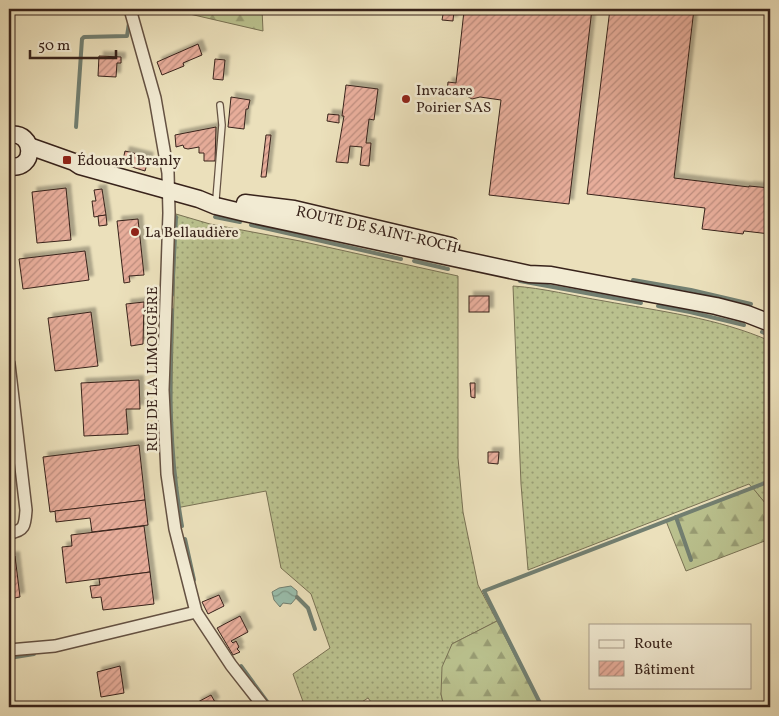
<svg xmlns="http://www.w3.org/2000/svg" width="779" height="716" font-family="Vollkorn,serif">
<defs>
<pattern id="grass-dots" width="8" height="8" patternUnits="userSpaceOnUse" patternTransform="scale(1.25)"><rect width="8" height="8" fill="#bac18e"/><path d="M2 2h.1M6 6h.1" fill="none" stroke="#989c73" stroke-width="1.8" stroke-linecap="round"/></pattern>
<pattern id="forest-firs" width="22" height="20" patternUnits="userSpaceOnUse" patternTransform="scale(1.25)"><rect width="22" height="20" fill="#bac18e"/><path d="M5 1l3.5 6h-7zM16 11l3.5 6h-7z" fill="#989c73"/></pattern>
<pattern id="water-waves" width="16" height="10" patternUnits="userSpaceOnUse" patternTransform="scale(1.25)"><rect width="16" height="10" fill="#99bdab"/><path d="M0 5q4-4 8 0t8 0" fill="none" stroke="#7e998a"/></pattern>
<pattern id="building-hatch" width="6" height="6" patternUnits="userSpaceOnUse" patternTransform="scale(1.25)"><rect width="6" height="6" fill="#e7ad9a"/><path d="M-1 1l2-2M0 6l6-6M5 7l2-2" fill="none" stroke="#bc8c7d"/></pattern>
<filter id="shadow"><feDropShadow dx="4.5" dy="-4.5" stdDeviation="1" flood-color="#0004"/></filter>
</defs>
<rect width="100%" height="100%" fill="#ebe0bb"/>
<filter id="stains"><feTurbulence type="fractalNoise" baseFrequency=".004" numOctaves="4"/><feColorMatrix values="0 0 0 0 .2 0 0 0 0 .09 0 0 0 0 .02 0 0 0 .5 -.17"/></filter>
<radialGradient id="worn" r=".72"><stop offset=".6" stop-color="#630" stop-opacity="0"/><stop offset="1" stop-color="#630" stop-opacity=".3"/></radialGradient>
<g fill="url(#grass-dots)" stroke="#797254">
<path d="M176 214 210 224 300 241 458 276V458L463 512 478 585 497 621 452 644 441 694 444 707H375L368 698 354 707H305L293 674 330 648 311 594 281 568 266 491 176 508 171 422Z"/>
<path d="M513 286C543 288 574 296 604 301 659 311 718 318 770 341V509L749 484 528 570 521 484Z"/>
</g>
<g fill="url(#forest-firs)" stroke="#797254">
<path d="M168 9H262L263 31Z"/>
<path d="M752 487 770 509V539L686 571 666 521Z"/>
<path d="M497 621 541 707H444L441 694 442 667 452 644Z"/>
</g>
<path fill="url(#water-waves)" stroke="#727f71" d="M291 586 297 591V597L291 604 283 603 280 607 274 600 272 592 279 588Z"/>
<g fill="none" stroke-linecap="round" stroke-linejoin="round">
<g stroke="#727f71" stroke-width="4">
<path d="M76 127 82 39 84 37 127 36 129 23"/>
<path d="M215 217 240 222"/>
<path d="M251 225 401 259"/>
<path d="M414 261 448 269"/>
<path d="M633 280 691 290 751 304"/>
<path d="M520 281 641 303"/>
<path d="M172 295 176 217"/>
<path d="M658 306 690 312 744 325"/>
<path d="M172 310C169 382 169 454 182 526"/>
<path d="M762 332 770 335"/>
<path d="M676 517 691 560"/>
<path d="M185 539 194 580"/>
<path d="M297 597 308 608 315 629"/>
<path d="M9 658 34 654"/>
<path d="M241 666 271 707"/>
<path d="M542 707 484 591 770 481"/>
</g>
</g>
<g fill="url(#building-hatch)" stroke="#38231b" filter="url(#shadow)">
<path d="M444 9H592L569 204 489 195 501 100 480 97 472 99 465 95 447 93 448 82 456 83 464 11 454 10 453 21 442 20Z"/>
<path d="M610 9H694L674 178 749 187V186L770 188V234L744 231 743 234 702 229 705 208 587 194Z"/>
<path d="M198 44 202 55 183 63 184 66 162 75 157 62Z"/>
<path d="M99 56 121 57V63H117L116 77 98 76Z"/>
<path d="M215 59 225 60 223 80 213 79Z"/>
<path d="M346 85 378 89 374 120 369 119 366 143H371L369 166 360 165 362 147 350 146 348 163 336 162 344 116H342Z"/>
<path d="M231 97 250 100 248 109H246L244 129 228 127Z"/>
<path d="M328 114 339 115V123L327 121Z"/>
<path d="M216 127 215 161H204V153H199V147L188 149 184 148 183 145 176 147 175 135Z"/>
<path d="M266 135H271L266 177H261Z"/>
<path d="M125 151 149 157 145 171 122 164Z"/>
<path d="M66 188 71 240 37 243 32 192Z"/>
<path d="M102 189 106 215 94 217 92 201H96L94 190Z"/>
<path d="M106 215 107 225 99 226 98 216Z"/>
<path d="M138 219 144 275 129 276 130 282 124 283 117 221Z"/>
<path d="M85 251 89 280 23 289 19 259Z"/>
<rect x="469" y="296" width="20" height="16"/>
<path d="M144 302 143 344 131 346 126 304Z"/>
<path d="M91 312 98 366 55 371 48 318Z"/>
<path d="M139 380 140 409H126L128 434 84 436 81 383Z"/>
<path d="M470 383H475V398L471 397Z"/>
<path d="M139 445 145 500 50 512 43 457Z"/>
<path d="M488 452H499L498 464 488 463Z"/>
<path d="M145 500 148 525 92 532 90 518 56 522 55 511Z"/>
<path d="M144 526 150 572 66 583 62 547 72 546 71 535Z"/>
<path d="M15 556 20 597 9 599V557Z"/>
<path d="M150 572 154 604 103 610 101 597 92 598 90 586 100 585 99 579Z"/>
<path d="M219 595 224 606 208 614 202 602Z"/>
<path d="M240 616 248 632 231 641 233 643 236 641 239 647 237 649 240 652 233 655 217 628Z"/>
<path d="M120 666 124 693 101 697 97 672Z"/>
<path d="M211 695 215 702 211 704 213 707H198L196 703Z"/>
</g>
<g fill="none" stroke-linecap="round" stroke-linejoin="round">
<defs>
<path id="lane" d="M216 199 222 125 220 105"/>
<g id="street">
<path d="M130 9 155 98 168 173 169 213 163 390 167 474 175 529 196 612 231 665 264 707"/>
<path d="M9 364 26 510C25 525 25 531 9 533"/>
<path d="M9 650 55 646 196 612"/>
</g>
<g id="secondary">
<path d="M9 135C36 130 36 172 9 166"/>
<path d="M29 146 74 162 80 166 199 199 216 206 245 213 529 274 551 275 716 306 747 314 770 323"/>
<path d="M245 203 294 209 451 246"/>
</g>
</defs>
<use href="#lane" stroke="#655243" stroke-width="8"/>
<use href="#street" stroke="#655243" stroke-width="14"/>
<use href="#secondary" stroke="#38231b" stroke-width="19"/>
<use href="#lane" stroke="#f2ebd3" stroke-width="5.5"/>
<use href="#street" stroke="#f2ebd3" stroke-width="11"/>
<use href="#secondary" stroke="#f2ebd3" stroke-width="16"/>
</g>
<g fill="#8f2418" stroke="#f2ebd3" stroke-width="2">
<circle cx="406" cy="99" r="5"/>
<rect x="62" y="155" width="10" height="10" rx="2.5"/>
<circle cx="135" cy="232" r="5"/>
</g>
<g text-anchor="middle" stroke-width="5" stroke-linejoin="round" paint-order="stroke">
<g font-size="15" fill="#38231b" stroke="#f2ebd3" text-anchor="start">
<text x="416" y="95">Invacare<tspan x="416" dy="17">Poirier SAS</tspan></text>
<text x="77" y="165">Édouard Branly</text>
<text x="145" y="237">La Bellaudière</text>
</g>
<g font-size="15" fill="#38231b" stroke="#f2ebd3">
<text transform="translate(377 229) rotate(13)" y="5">ROUTE DE SAINT-ROCH</text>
<text transform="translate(152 369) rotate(-90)" y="5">RUE DE LA LIMOUGÈRE</text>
</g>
</g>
<rect width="779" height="716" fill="none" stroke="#ebe0bb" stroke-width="30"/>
<rect x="10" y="10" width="759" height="696" fill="none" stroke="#38231b" stroke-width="2.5"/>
<rect x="15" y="15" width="749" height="686" fill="none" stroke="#38231b"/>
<rect x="589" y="624" width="162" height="65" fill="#f2ebd3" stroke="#a89b89"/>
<rect x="599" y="640" width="25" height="8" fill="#f2ebd3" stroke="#a89b89"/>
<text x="634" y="648" font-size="15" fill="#38231b">Route</text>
<rect x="599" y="661" width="25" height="15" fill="url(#building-hatch)" stroke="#a89b89"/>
<text x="634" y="674" font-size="15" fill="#38231b">Bâtiment</text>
<path d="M30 50v8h86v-8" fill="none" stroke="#38231b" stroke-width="2.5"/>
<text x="38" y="50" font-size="15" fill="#38231b" stroke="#f2ebd3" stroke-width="4" paint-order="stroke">50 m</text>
<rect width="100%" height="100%" filter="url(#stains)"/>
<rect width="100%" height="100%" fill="url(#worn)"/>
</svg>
